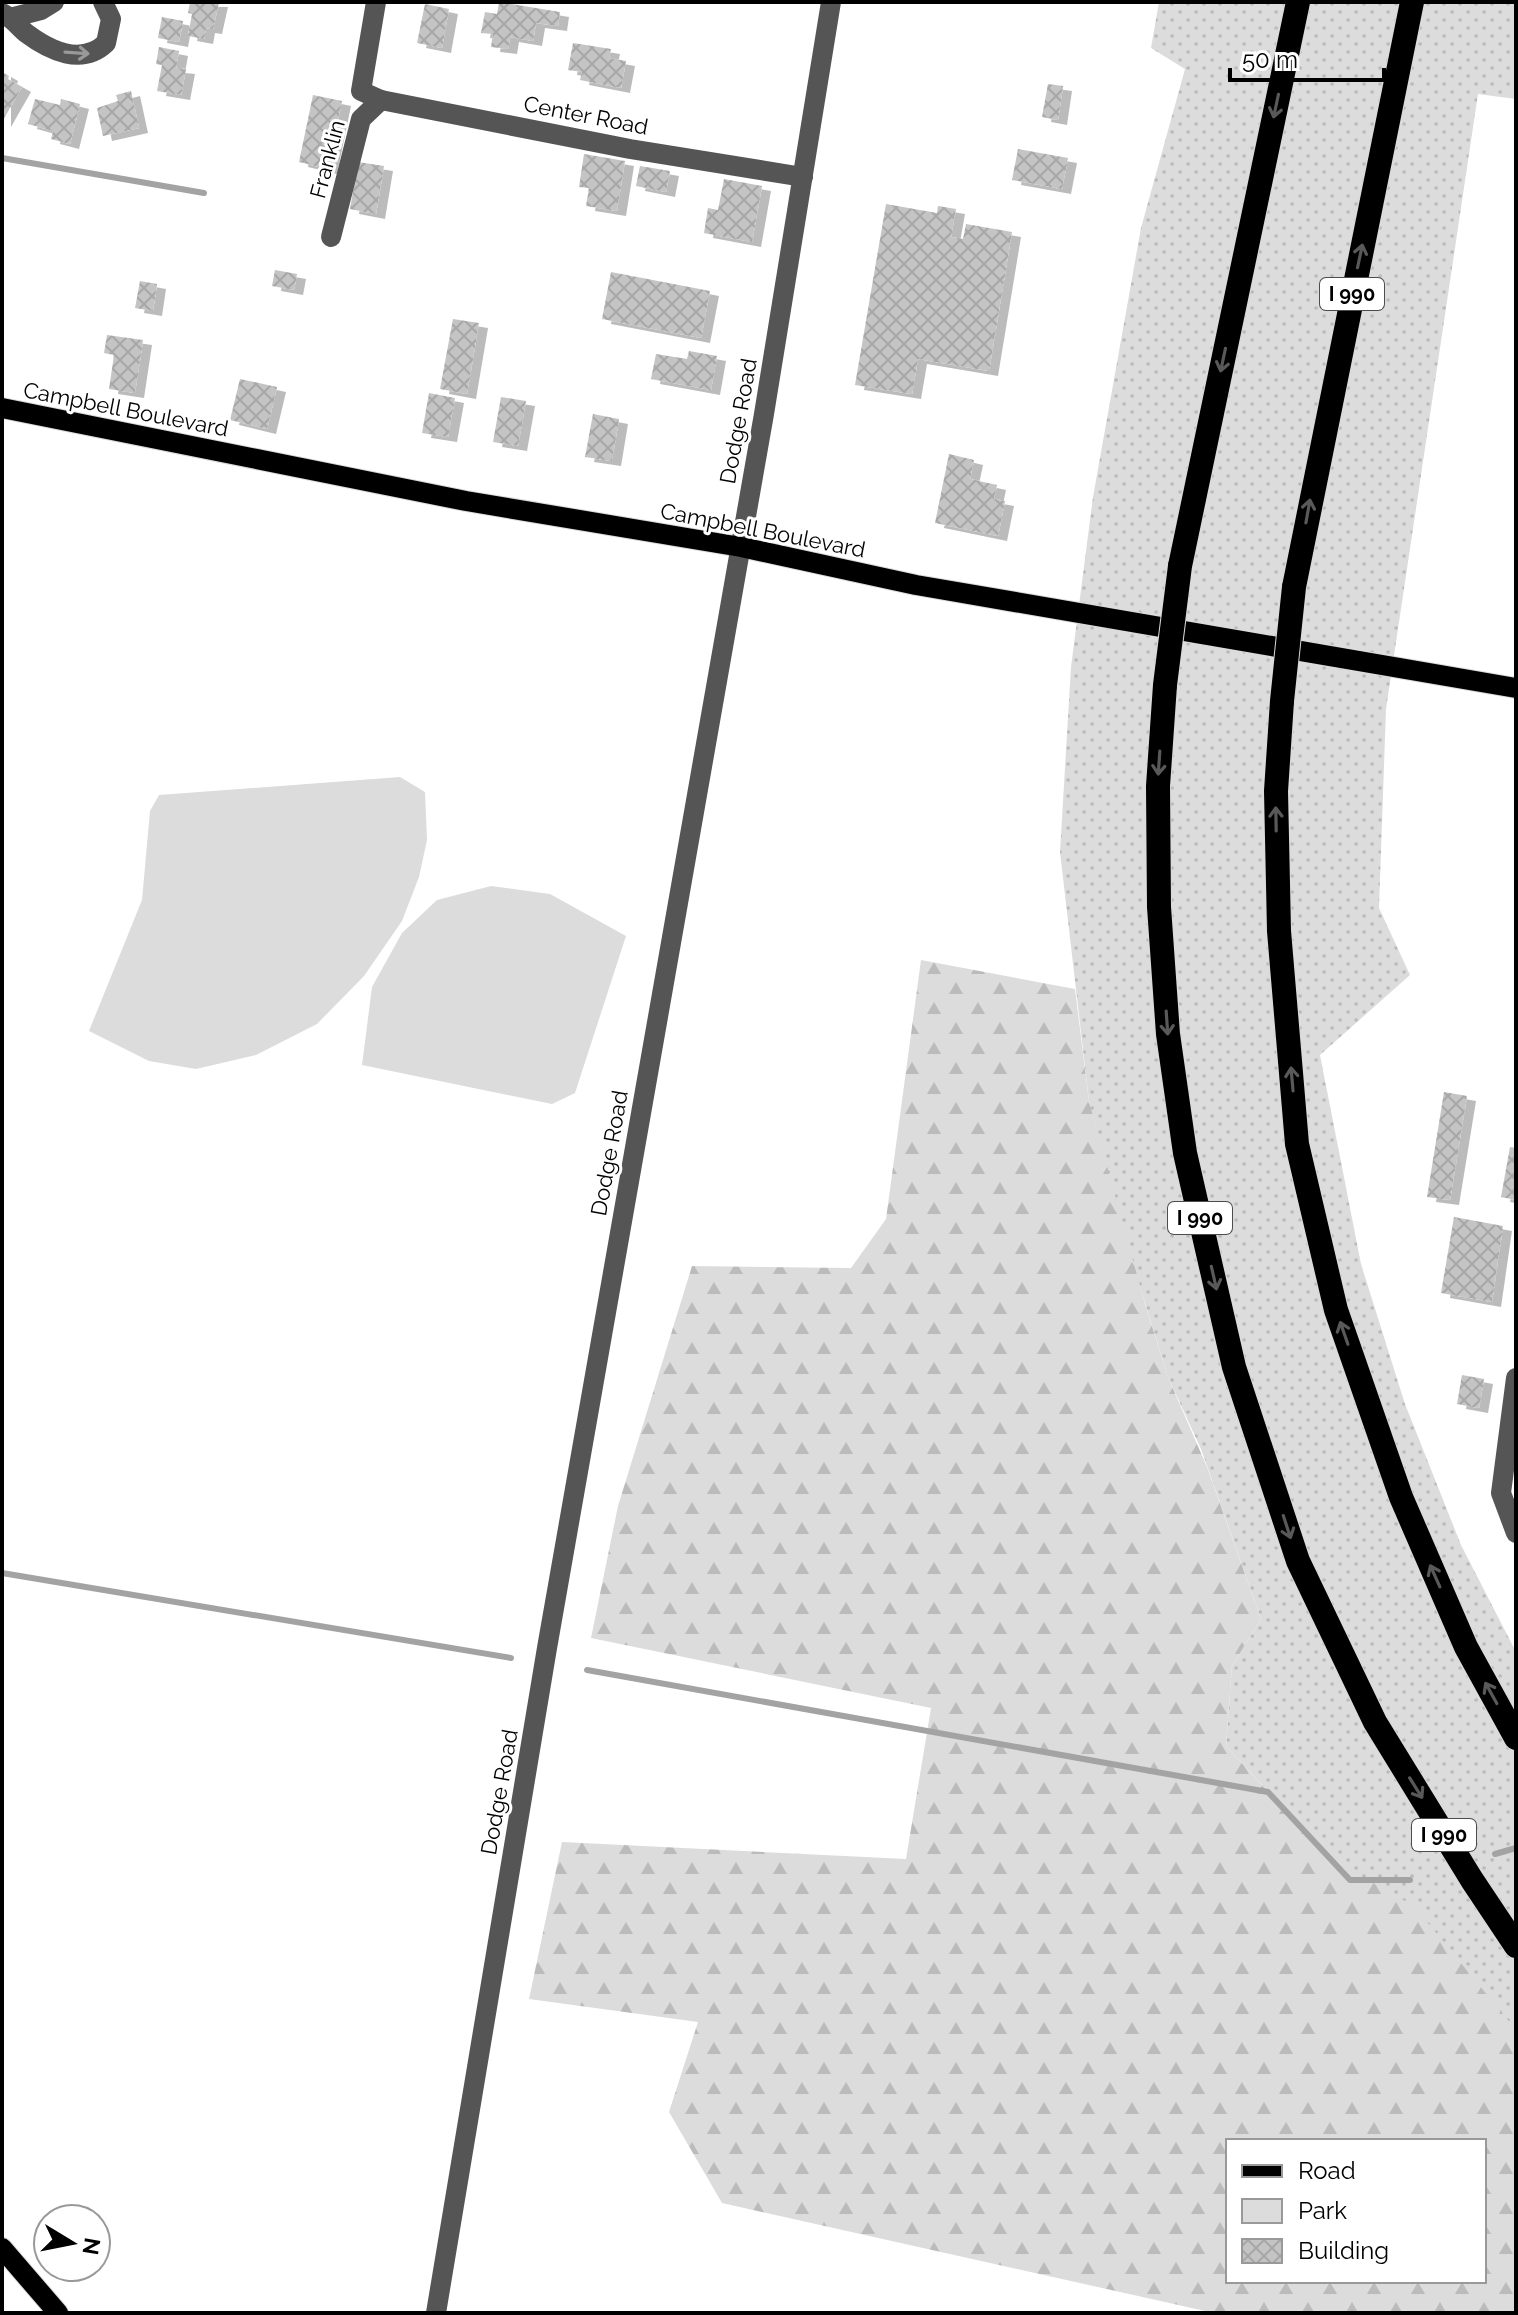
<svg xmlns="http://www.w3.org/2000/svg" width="1518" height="2315" font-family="Raleway,sans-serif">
<defs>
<pattern id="green-dots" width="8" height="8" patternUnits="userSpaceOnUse" patternTransform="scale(2)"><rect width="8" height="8" fill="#dcdcdc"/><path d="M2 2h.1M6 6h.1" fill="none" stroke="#bbb" stroke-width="1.8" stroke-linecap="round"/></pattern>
<pattern id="forest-firs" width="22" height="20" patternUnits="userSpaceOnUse" patternTransform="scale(2)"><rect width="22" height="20" fill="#dcdcdc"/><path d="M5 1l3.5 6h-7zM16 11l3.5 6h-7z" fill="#bbb"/></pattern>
<pattern id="building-cross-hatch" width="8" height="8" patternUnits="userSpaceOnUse" patternTransform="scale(2)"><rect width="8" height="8" fill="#c4c4c4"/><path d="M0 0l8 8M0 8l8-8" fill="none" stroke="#a7a7a7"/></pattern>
<filter id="shadow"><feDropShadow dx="9" dy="5" stdDeviation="0" flood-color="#0004"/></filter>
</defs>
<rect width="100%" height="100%" fill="#fff"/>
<path fill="url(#green-dots)" d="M1159 2H1516V99L1478 94 1386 709 1379 908 1410 975 1320 1055 1361 1264 1405 1404 1461 1545 1516 1652V2030L1484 1994 1369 1881 1350 1880 1226 1746 1232 1666 1261 1619 1201 1449 1168 1377 1130 1255 1089 1101 1060 852 1071 667 1093 497 1141 228 1185 69 1151 48Z"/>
<path fill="url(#forest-firs)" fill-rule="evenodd" d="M921 960 1075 989 1089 1101 1145 1304 1168 1377 1207 1467 1261 1619 1232 1666 1226 1746 1349 1880 1369 1881 1414 1906 1516 2030V2313H1214L722 2203 669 2112 698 2022 529 1999 562 1842 906 1859 931 1708 591 1638 618 1506 692 1266 851 1268 886 1219ZM1228 2141H1484V2281H1228Z"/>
<g fill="#dcdcdc">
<path d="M400 777 425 792 427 840 419 877 402 921 364 976 317 1024 256 1055 196 1069 149 1061 89 1031 142 900 150 811 159 795Z"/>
<path d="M491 886 550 894 626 936 575 1093 552 1104 362 1065 372 987 402 933 437 900Z"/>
</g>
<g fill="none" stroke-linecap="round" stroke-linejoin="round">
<g stroke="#a3a3a3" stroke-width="6">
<path d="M2 158 204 193"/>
<path d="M2 1573 511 1658"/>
<path d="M587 1670 1268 1792 1350 1880H1410"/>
<path d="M1495 1854 1516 1848"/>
</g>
</g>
<g fill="url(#building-cross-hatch)" filter="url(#shadow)">
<path d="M190 2H219L213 29 206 28 204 39 188 36 192 14 188 13Z"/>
<path d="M499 2 560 12 558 26 536 23 533 41 510 37 508 49 491 47 493 34 481 33 485 12 497 14Z"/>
<path d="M425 4 449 9 442 48 417 43Z"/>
<path d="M162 17 183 21 179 42 158 38Z"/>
<path d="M573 43 611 49 609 58 626 61 621 88 580 80 582 72 568 70Z"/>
<path d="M159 47 179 51 176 68 186 69 181 95 157 91 162 65 156 64Z"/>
<path d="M2 72 9 76 8 79 22 87 2 122Z"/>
<path d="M1048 84 1063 86 1058 120 1042 117Z"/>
<path d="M131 91 139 128 103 136 97 108 118 101 116 95Z"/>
<path d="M313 95 342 101 328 169 299 162Z"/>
<path d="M35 99 60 105 61 99 80 104 70 144 51 139 53 131 28 124Z"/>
<path d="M1018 149 1068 158 1062 189 1012 180Z"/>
<path d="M584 154 625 161 617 211 586 206 589 188 579 187Z"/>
<path d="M358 162 384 166 376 214 350 209Z"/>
<path d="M640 166 670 171 666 192 636 186Z"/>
<path d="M724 179 762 186 752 242 704 233 708 208 718 210Z"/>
<path d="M886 204 937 213 938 206 956 209 951 237 963 239 966 224 1012 232 989 371 918 359 912 394 855 385Z"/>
<path d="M275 270 297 274 294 290 272 286Z"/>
<path d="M611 272 710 291 701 338 602 319Z"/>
<path d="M140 281 157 284 153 311 135 308Z"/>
<path d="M453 319 479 323 467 394 440 389Z"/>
<path d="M107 335 143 340 135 393 109 389 114 355 104 353Z"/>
<path d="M689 351 717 356 711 390 651 379 656 354 687 359Z"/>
<path d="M240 379 277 387 267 429 230 420Z"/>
<path d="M429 393 455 398 448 437 422 433Z"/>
<path d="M501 397 526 401 518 446 493 442Z"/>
<path d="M593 414 619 419 612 461 585 457Z"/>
<path d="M949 454 974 460 970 479 997 485 994 499 1005 501 998 536 935 523Z"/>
<path d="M1444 1092 1467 1096 1450 1200 1427 1197Z"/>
<path d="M1510 1147 1516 1148V1200L1501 1197Z"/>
<path d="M1454 1217 1503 1226 1492 1302 1441 1293Z"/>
<path d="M1462 1375 1484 1379 1479 1408 1457 1404Z"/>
</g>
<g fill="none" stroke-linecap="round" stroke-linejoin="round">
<defs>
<g id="major">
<path d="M2 408 466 501 741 547 916 585 1516 688"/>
<path d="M2 2248 58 2313"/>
</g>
<g id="highway">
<path d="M1180 566 1298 2"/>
<path d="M1294 587 1412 2"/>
<path d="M1165 685 1158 786 1159 907 1168 1034 1185 1153 1234 1367 1298 1561 1375 1722 1472 1880 1516 1946"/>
<path d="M1282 701 1276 791 1279 931 1297 1144 1336 1310 1401 1497 1466 1647 1516 1738"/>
</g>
</defs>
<use href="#major" stroke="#dbdbdb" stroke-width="22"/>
<use href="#highway" stroke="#dbdbdb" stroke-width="26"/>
<g stroke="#555" stroke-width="20">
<path d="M376 2 361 91 381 100 630 149 803 177"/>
<path d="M2 13C12 18 18 26 26 33 50 51 82 66 106 43L111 19 103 2"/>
<path d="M10 18 41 10 54 2"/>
<path d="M331 237 361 119 381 100"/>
<path d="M1516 1378 1501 1493 1516 1533"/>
<path d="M436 2313 547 1648 764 414 831 2"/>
</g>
<use href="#major" stroke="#000" stroke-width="20"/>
<use href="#highway" stroke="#000" stroke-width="24"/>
<defs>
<g id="highway-bridge">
<path d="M1165 685 1180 566"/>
<path d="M1282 701 1294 587"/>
</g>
</defs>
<use href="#highway-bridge" stroke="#dbdbdb" stroke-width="26" stroke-linecap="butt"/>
<use href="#highway-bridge" stroke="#000" stroke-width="24"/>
</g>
<defs><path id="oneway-shaft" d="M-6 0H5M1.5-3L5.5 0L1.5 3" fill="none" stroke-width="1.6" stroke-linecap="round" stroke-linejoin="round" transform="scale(2)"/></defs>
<use stroke="#999" href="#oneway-shaft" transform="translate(77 53) rotate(4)"/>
<g stroke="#595959">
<use href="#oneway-shaft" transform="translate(1276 106) rotate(102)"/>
<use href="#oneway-shaft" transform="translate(1360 256) rotate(-78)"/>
<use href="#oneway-shaft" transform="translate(1223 360) rotate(102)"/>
<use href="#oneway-shaft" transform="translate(1308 511) rotate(-80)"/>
<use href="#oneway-shaft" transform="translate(1159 763) rotate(94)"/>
<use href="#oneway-shaft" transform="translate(1276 819) rotate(-91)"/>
<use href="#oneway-shaft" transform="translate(1167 1023) rotate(86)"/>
<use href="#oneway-shaft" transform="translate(1292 1079) rotate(-95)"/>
<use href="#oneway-shaft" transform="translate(1214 1278) rotate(77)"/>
<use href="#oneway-shaft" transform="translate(1344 1333) rotate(-109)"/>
<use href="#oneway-shaft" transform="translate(1287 1527) rotate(72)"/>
<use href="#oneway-shaft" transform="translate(1435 1576) rotate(-114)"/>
<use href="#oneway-shaft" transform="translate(1491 1693) rotate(-119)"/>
<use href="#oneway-shaft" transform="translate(1416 1788) rotate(58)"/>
</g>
<g text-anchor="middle" stroke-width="6" stroke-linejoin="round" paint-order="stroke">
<g fill="#fff" stroke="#4c4c4c" stroke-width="2">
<rect x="1320" y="278" width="64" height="32" rx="6"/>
<rect x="1168" y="1202" width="64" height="32" rx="6"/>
<rect x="1412" y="1819" width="64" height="32" rx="6"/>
</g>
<g font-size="20" font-weight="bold" fill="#000">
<text x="1352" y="301">I 990</text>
<text x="1200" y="1225">I 990</text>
<text x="1444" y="1842">I 990</text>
</g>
<g font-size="22" fill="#000" stroke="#fff">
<text transform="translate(586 115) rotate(11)" y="8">Center Road</text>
<text transform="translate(327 159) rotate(-75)" y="8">Franklin</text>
<text transform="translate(126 409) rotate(11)" y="8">Campbell Boulevard</text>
<text transform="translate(738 421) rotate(-80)" y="8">Dodge Road</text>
<text transform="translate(763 530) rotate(11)" y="8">Campbell Boulevard</text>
<text transform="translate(609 1153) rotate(-80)" y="8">Dodge Road</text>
<text transform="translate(499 1792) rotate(-80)" y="8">Dodge Road</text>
</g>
</g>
<rect width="1518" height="2315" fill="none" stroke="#000000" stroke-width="8"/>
<rect x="1226" y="2139" width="260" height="144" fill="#ffffff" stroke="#999999" stroke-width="2"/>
<rect x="1242" y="2165" width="40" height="12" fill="#000000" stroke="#999999" stroke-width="2"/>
<text x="1298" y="2179" font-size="24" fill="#000000">Road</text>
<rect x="1242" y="2199" width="40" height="24" fill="#dcdcdc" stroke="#999999" stroke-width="2"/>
<text x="1298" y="2219" font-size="24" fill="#000000">Park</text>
<rect x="1242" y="2239" width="40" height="24" fill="url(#building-cross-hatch)" stroke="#999999" stroke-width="2"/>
<text x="1298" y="2259" font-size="24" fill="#000000">Building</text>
<g transform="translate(72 2243) rotate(100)"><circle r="38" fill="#ffffff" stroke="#999999" stroke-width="2"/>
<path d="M0-6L14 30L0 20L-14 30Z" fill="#000000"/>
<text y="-12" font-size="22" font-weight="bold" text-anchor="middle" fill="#000000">N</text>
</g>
<path d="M1230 68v12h154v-12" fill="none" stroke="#000000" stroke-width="4"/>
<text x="1242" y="68" font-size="24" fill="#000000" stroke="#ffffff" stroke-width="6" paint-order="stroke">50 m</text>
</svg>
